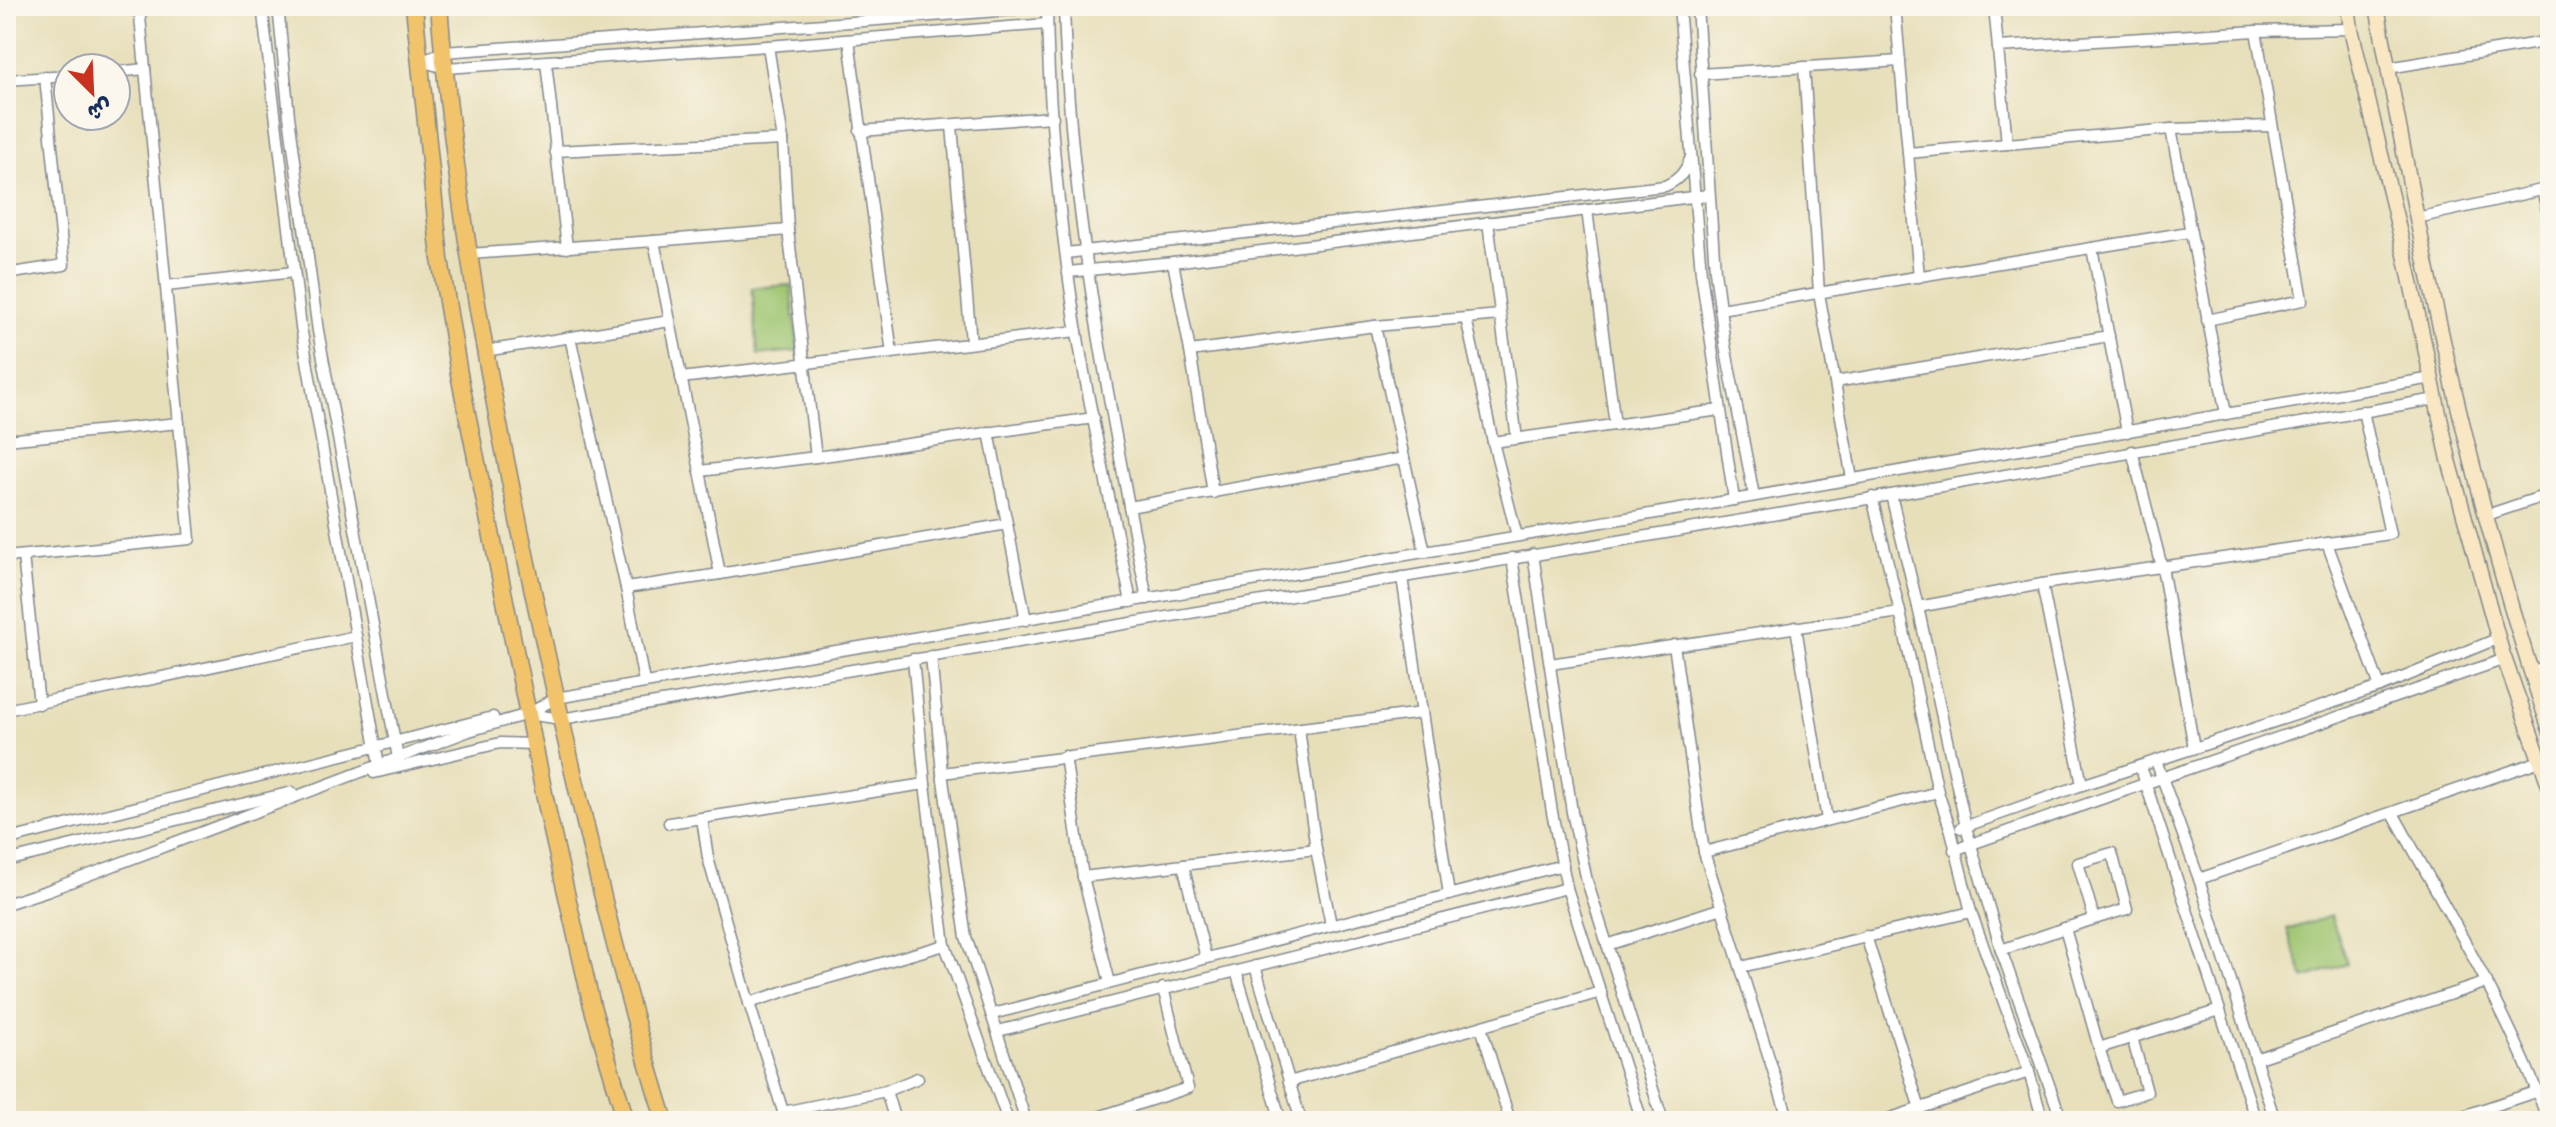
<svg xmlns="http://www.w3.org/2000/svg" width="2556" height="1127" font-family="'Gochi Hand','Playpen Sans Arabic',sans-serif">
<rect width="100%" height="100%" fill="#fbf7ec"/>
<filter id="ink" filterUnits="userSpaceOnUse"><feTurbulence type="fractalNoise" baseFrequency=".0125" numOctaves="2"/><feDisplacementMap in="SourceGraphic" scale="16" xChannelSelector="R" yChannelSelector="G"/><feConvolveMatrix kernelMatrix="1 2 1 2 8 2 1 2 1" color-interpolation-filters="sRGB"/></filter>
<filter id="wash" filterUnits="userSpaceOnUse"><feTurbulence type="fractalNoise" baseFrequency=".006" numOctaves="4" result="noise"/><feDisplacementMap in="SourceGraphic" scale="32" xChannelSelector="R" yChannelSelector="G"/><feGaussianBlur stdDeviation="1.8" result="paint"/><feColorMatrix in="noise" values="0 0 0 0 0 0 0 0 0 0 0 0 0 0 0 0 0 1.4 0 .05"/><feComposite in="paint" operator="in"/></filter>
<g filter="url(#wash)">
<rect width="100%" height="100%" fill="#e7dfba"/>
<g fill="#9ec46f" stroke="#5c7a66" stroke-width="2">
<path d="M791 285 798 351 758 355 752 288Z"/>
<path d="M2331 916 2347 964 2304 978 2287 930Z"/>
</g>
</g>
<g filter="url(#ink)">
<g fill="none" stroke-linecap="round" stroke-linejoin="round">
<defs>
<g id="minor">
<path d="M262 6 301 327 379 765"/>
<path d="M278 6 289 116 318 331 398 758"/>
<path d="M1047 6C1048 92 1056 187 1068 273 1083 384 1109 493 1131 602"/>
<path d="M1064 6C1069 206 1109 403 1147 599"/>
<path d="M1679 6 1701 273 1734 500"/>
<path d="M1697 6 1715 271 1725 345 1754 496"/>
<path d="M1895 6 1919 277"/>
<path d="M1994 6 2007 144"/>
<path d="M849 40 892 353"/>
<path d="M768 46 783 140 788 230 816 457 1094 418"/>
<path d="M1998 47 2256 31 2351 29"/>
<path d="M419 61 446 68 768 46 1047 24"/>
<path d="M419 61 444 52 1012 10 1019 6"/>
<path d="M546 62 567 248"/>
<path d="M1804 67 1819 293 1852 479"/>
<path d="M2388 68 2550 41"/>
<path d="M116 72 145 69"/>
<path d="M1700 74 1900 61"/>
<path d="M6 80 68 76"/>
<path d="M952 126 971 342"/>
<path d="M2171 129 2226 414"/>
<path d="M860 131 1053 117"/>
<path d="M555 151 783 140"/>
<path d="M1908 153 2171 129 2271 126"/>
<path d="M2542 190 2550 222"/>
<path d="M1587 210 1615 425"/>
<path d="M2417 218 2550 188"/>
<path d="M1488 222 1517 439"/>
<path d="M654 241 788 230"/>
<path d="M2092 248 2127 432"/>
<path d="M1066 253 1665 186C1680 179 1685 172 1691 157"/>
<path d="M469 254 654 241 700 471 816 457"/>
<path d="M1173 262 1190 351 1375 326 1404 458"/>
<path d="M1068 272 1173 262 1708 195"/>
<path d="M6 274 64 265 45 77"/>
<path d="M166 286 294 272"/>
<path d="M1720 309 2189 232"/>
<path d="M1466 318 1500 315"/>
<path d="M2207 320 2303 300 2256 31"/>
<path d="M1375 326 1466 318 1493 442 1720 410"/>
<path d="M570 337 626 588 644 682"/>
<path d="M485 351 670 321"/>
<path d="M1190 351 1213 493"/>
<path d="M681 378 1077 331"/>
<path d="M2432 378 1710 504 556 698 528 714 561 719 1891 495 2436 399"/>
<path d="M1835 382 2109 336"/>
<path d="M989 432 1026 620"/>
<path d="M6 440 179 423"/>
<path d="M1493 442 1517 536"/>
<path d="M2132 451 2162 567 2194 748"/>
<path d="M700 471 720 574"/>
<path d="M1891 495 1918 607 1966 827 2001 950 2062 1121"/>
<path d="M1872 497 1900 612 1938 792 1951 831 1971 912 2029 1072 2043 1121"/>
<path d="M1129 507 1404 458 1425 552"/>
<path d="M2487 515 2550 494"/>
<path d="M2327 543 2380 687"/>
<path d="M1533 554 1572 812 1587 881 1663 1121"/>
<path d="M23 556 39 704"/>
<path d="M6 557 190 539 139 6"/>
<path d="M1512 558 1552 812 1567 888 1642 1121"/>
<path d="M1402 577 1449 895"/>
<path d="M2042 584 2082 785"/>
<path d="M626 588 720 574 1007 524"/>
<path d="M1918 607 2042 584 2390 534 2363 411"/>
<path d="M1796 627 1827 820"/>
<path d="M1674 645 1704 852 1789 1121"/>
<path d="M931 656 942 773 966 937 1026 1121"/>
<path d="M913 659 925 784 945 945 1008 1121"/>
<path d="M1550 664 1900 612"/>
<path d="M2531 673 2550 666"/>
<path d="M6 710 356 636"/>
<path d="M1299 729 1316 849 1331 925"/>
<path d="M1065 756 1083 877 1110 983"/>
<path d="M2156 761 2199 879 2275 1121"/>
<path d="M2140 766 2256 1121"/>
<path d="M374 773 500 743 534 744"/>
<path d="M942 773 1422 713"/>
<path d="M2393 813C2448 913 2510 1013 2548 1121"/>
<path d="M702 818 708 858 749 1003 786 1121"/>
<path d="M669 823 925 784"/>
<path d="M1961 828 2082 785 2380 687 2499 638"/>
<path d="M6 840 493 717"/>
<path d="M1954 850 2505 659"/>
<path d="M1704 852 1938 792"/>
<path d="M6 861 292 792"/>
<path d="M1183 865 1206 958"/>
<path d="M1083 877 1316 849"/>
<path d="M2199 879 2540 761"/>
<path d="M6 904 49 890 469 731 528 714"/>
<path d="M2094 918 2078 863 2112 853 2127 909 2065 928 2099 1048 2220 1010"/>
<path d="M1866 936 1920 1109"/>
<path d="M1607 945 1722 908"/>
<path d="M2001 950 2065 928"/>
<path d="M1255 966 1301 1121"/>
<path d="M1741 967 1971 912"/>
<path d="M1236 971 1281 1121"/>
<path d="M749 1003 807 984 945 945"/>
<path d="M993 1014 1563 865"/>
<path d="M1481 1027 1510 1121"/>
<path d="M998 1031 1567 888"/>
<path d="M2099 1048 2117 1101 2147 1092 2132 1037"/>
<path d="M2255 1059 2487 982"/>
<path d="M1289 1082 1601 992"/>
<path d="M886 1091 895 1121"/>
<path d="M783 1112 886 1091 918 1078"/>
<path d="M1086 1121 1188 1088 1163 988"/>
<path d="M1882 1121 2029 1072"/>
<path d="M2232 1121 2253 1114"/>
<path d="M2448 1121 2538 1091"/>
</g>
<g id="secondary">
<path d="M2348 6 2351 29 2406 259 2449 460 2502 652 2550 788"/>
<path d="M2377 6C2420 250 2471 495 2550 730"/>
</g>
<g id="primary">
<path d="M414 6 440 259 459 374 549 818 592 1006 626 1121"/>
<path d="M439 6C456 217 497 427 542 633 578 797 615 961 665 1121"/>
</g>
</defs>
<use href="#minor" stroke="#81878c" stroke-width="13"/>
<use href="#secondary" stroke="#81878c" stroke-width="17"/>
<use href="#primary" stroke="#81878c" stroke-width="19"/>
<use href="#minor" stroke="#fff" stroke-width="10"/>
<use href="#secondary" stroke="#f9e7c3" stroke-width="14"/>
<use href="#primary" stroke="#f1c36a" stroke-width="16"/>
</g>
</g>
<rect width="2556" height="1127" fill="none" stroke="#fbf7ec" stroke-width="32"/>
<g transform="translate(92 92) rotate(156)"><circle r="38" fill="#fbf7ec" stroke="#a1a7b3" stroke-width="2"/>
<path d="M0-6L14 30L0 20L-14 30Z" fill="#c8321e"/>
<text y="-12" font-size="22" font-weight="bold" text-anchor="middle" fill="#1b2f5e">ش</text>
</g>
</svg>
